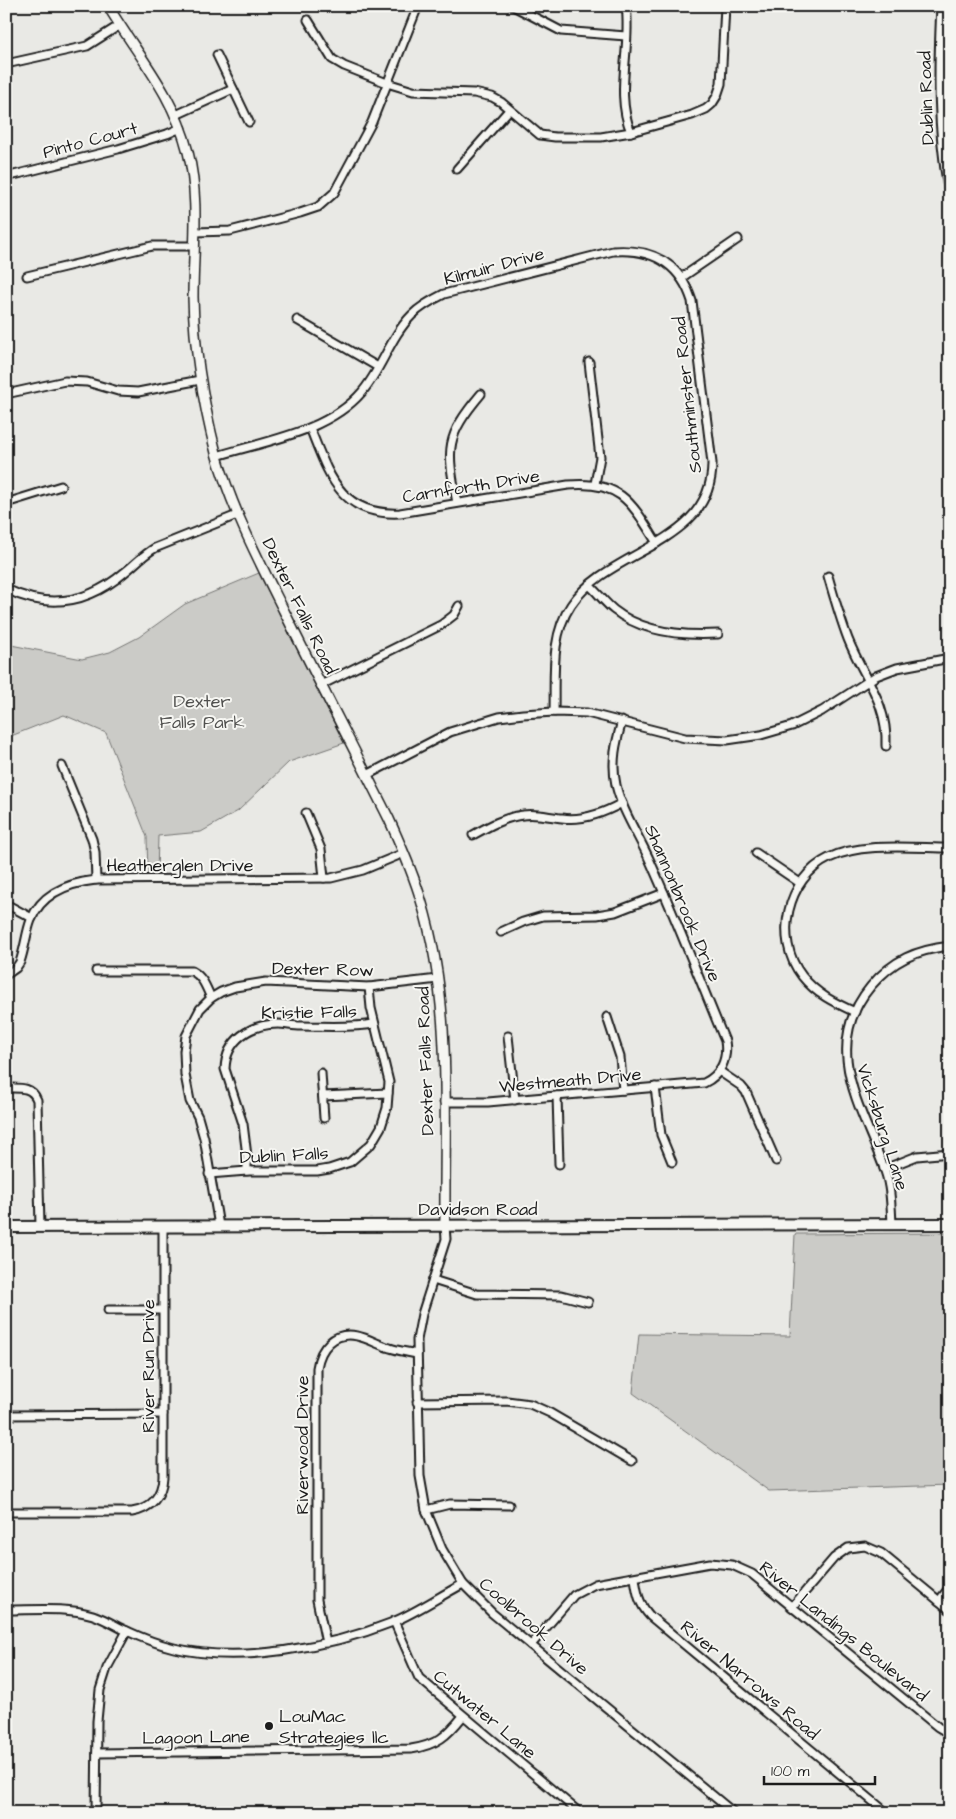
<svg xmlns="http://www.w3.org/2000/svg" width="956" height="1819" font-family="'Architects Daughter',sans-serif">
<rect width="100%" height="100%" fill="#e9e9e5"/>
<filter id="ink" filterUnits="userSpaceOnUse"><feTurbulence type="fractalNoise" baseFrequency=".02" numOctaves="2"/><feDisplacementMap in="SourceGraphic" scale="10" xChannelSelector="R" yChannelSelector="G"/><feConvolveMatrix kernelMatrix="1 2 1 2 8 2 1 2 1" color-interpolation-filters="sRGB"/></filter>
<g filter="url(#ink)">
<g fill="#cbcbc7" stroke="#747472">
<path d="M259 573 344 743 289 762 238 811 201 832 158 836 157 876 148 877 147 837 106 733 64 715 6 738V644L82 659 110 652 139 637 185 604Z"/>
<path d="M950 1233V1485L769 1491 633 1393 639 1334 790 1336 795 1234Z"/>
</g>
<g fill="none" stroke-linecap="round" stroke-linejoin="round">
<defs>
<g id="minor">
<path d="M513 6 561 31 626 36"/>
<path d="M626 6C632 48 614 92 631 132"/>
<path d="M308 20 332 59 344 66 387 83 413 91 474 93 492 97 501 102 540 135 555 137H601L631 132 692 115 706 109 712 104 717 96 721 84 725 6"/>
<path d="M217 55 249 122"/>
<path d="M6 64 87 46 120 25"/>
<path d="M176 115 233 89"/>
<path d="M457 169 509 110"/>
<path d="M6 177 118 149 167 134 181 128"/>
<path d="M195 232 230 231 300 213 318 207 334 193 372 122 418 6"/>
<path d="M27 276 152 246H193"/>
<path d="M681 278 738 239"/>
<path d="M297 320 378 367"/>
<path d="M589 362 600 457 595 484"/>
<path d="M6 394 65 381 87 382 118 391 138 392 200 380"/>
<path d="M310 428C329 475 340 516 400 513L568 485C621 480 632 503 657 543"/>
<path d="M217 456C265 441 328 432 362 392 382 369 390 337 412 315 421 306 432 300 444 294L613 251C652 248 680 263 692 301L712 463C713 545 609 548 571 605 550 636 555 676 554 712"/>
<path d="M6 503 61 486"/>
<path d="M457 503C447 449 444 438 481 394"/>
<path d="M828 576C834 597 840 618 848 639 863 677 888 702 886 746"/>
<path d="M949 577 950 578"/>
<path d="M589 585C598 593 605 603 614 610 642 632 683 636 718 634"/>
<path d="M6 589C49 610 89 603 125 572 135 564 143 555 155 548L237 515"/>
<path d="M321 685 441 625 454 615 459 606"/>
<path d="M62 766 92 839 95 852 96 880"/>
<path d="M367 775 450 732 499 717 523 714 554 712 587 713 685 738 727 740 761 735 792 726 822 711 876 676 897 668 950 658"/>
<path d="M306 813 321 849 324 878"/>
<path d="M473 835C489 826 505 817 523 815 537 813 549 817 562 818 583 821 604 813 622 803"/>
<path d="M756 853 800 883"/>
<path d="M6 904 32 918"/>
<path d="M501 932 523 922 543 916 597 915 615 912 664 893"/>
<path d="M96 971H192C203 977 206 987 211 998"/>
<path d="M6 975 16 968 20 962C25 948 26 933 31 920 42 892 69 883 96 880L331 878 363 870 404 853"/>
<path d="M855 1012C835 1003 816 994 802 976 773 939 787 878 829 858 861 842 914 848 950 848"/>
<path d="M607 1017 620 1057 623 1090"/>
<path d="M508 1036 515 1100"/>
<path d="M719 1071 741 1086 746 1092 776 1161"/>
<path d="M321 1073 324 1118"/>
<path d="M655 1087 661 1135 672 1162"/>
<path d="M6 1088C19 1088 32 1086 37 1100L40 1227"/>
<path d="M323 1096 388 1093"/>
<path d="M557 1096 559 1164"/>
<path d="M444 1102H488L704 1083C721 1075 728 1059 725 1041 700 981 677 921 650 861 639 836 622 811 616 785 611 762 616 742 622 721"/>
<path d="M884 1169 917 1156 950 1153"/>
<path d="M247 1171V1156L243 1124 225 1069C226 1040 250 1024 278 1024 285 1024 293 1026 301 1026 325 1026 351 1028 374 1024"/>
<path d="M209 1174 247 1171H317L329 1169 350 1162 371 1144 381 1127 387 1108 389 1082 371 1008 369 987"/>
<path d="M892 1224C891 1206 891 1188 885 1171 863 1109 819 1048 871 986 893 960 916 950 950 946"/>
<path d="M219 1226 204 1138 198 1117 190 1101 185 1075 184 1051 186 1036 200 1009 211 998 221 992 235 987 266 982 369 987 438 979"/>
<path d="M445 1226 446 1239 422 1314 417 1340 420 1476 426 1510 442 1549 463 1584 492 1613 734 1813"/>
<path d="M433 1280 477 1294 561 1295 588 1302"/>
<path d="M108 1310H162"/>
<path d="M417 1402 507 1401 530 1404 550 1413 632 1461"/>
<path d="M6 1415 163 1414"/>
<path d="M426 1510 450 1504 509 1505"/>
<path d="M6 1512H132C151 1509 162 1496 163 1477V1226"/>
<path d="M635 1578C637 1593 639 1604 650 1616L887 1813"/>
<path d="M939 1601 950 1587"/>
<path d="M792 1607 834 1558 848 1548 865 1546 881 1553 950 1610"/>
<path d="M6 1610C35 1610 66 1607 93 1615 105 1619 116 1626 127 1631 142 1638 158 1644 174 1648 240 1664 330 1647 393 1622 417 1612 440 1596 463 1584"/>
<path d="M394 1621 419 1678 580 1813"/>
<path d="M326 1643 317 1600V1368C320 1348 334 1331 357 1336 368 1338 379 1345 390 1348 399 1351 408 1352 417 1354"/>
<path d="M531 1645 574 1595 595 1584 710 1563 732 1565 752 1574 938 1727 950 1734"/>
<path d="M97 1753 411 1749C437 1745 447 1736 463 1716"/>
<path d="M96 1813 97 1721 100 1690 107 1668 127 1631"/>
</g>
<path id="tertiary" d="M108 6C138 56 173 93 188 152 200 199 193 249 193 297 194 350 203 402 216 453 232 509 258 559 284 611 318 680 354 749 389 819 401 846 413 872 421 900 453 1004 444 1118 445 1226"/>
<path id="secondary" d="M6 1227 950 1224"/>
<path id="primary" d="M943 6C940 67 939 127 950 188"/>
</defs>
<use href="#minor" stroke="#1c1c1c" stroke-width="11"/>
<use href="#tertiary" stroke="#1c1c1c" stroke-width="12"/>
<use href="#secondary" stroke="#1c1c1c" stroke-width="14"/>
<use href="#primary" stroke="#1c1c1c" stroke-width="15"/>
<use href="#minor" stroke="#f6f6f2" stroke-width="7"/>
<use href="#tertiary" stroke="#f6f6f2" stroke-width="9"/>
<use href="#secondary" stroke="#f6f6f2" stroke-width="10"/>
<use href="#primary" stroke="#f6f6f2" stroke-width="11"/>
</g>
</g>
<circle fill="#1c1c1c" stroke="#f6f6f2" stroke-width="2" cx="269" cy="1726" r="5"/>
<g text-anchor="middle" stroke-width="4" stroke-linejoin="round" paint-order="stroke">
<g font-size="18" fill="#1c1c1c" stroke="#f6f6f2">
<text transform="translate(926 98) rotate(-92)" y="6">Dublin Road</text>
<text transform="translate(90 140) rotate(-15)" y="6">Pinto Court</text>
<text transform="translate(494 266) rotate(-15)" y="6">Kilmuir Drive</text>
<text transform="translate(687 395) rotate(-96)" y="6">Southminster Road</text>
<text transform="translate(471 486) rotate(-9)" y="6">Carnforth Drive</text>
<text transform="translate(300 606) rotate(64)" y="6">Dexter Falls Road</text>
<text x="180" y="871">Heatherglen Drive</text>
<text transform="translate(683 903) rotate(67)" y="6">Shannonbrook Drive</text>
<text transform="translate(323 969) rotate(1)" y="6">Dexter Row</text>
<text transform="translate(309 1012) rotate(-1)" y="6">Kristie Falls</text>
<text transform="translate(425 1061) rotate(-92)" y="6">Dexter Falls Road</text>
<text transform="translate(570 1080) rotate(-5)" y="6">Westmeath Drive</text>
<text transform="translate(883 1127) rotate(72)" y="6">Vicksburg Lane</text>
<text transform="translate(284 1155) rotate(-3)" y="6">Dublin Falls</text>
<text x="478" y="1215">Davidson Road</text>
<text transform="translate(148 1366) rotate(-90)" y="6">River Run Drive</text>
<text transform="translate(302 1445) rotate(-90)" y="6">Riverwood Drive</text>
<text transform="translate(534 1626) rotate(41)" y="6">Coolbrook Drive</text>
<text transform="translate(844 1631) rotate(39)" y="6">River Landings Boulevard</text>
<text transform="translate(750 1680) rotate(40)" y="6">River Narrows Road</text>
<text transform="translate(485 1714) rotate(40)" y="6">Cutwater Lane</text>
<text transform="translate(196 1737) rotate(-1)" y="6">Lagoon Lane</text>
</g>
<g font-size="18" fill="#51514f" stroke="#f6f6f2">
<text x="202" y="707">Dexter<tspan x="202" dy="21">Falls Park</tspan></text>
</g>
<g font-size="18" fill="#1c1c1c" stroke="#f6f6f2" text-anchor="start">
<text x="279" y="1722">LouMac<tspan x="279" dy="21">Strategies llc</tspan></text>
</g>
</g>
<rect width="956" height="1819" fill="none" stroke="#f6f6f2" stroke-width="25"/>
<rect x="12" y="12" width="931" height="1794" fill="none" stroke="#1c1c1c" stroke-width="2" filter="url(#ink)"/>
<path d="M764 1776v8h111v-8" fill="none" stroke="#1c1c1c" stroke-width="2.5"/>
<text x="771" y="1776" font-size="15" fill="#1c1c1c" stroke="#f6f6f2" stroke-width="4" paint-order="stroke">100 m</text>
</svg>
